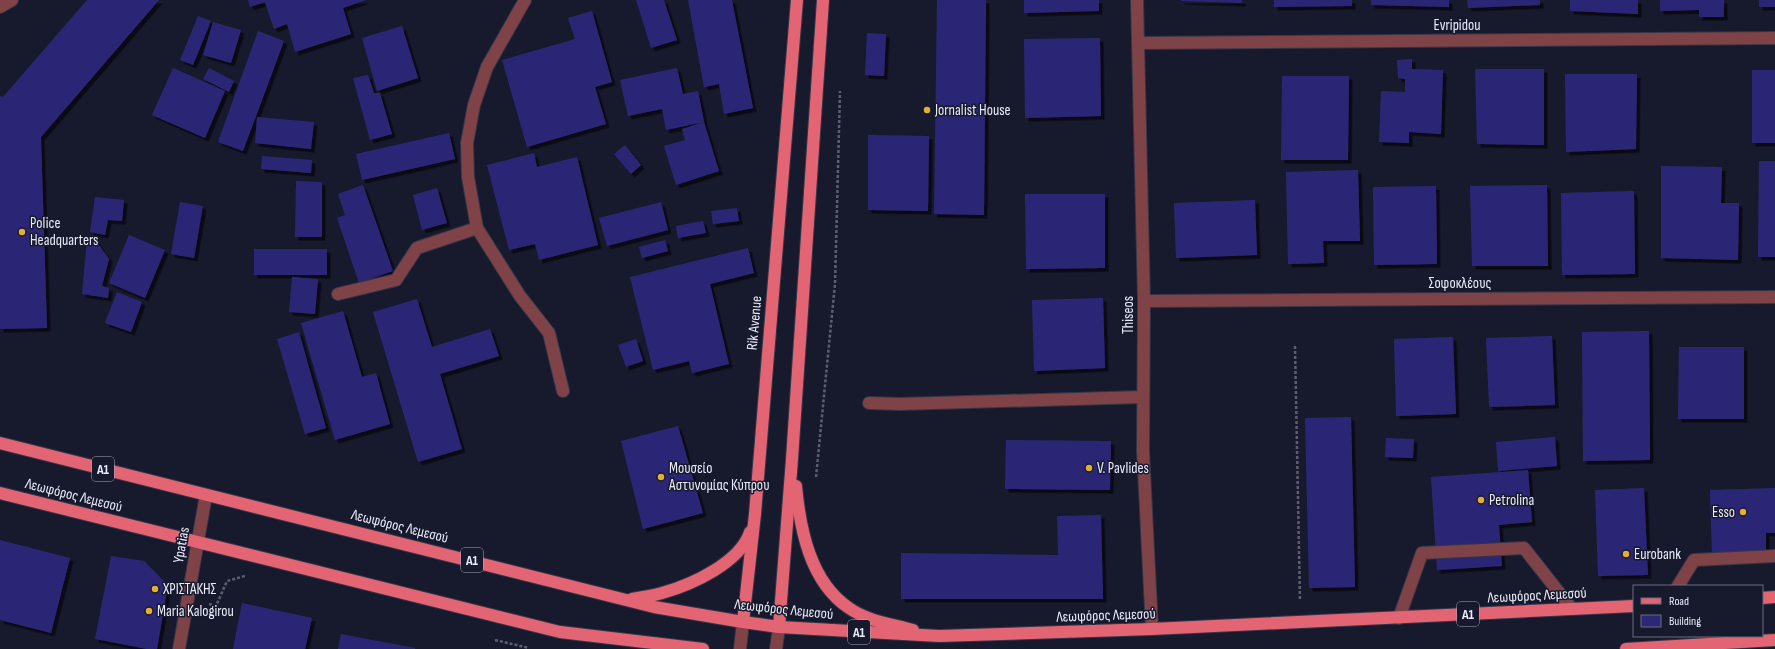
<svg xmlns="http://www.w3.org/2000/svg" width="1775" height="649" font-family="'Sofia Sans Condensed',sans-serif">
<defs>
<filter id="shadow"><feDropShadow dx="3.5" dy="3.5" stdDeviation="0" flood-color="#0009"/></filter>
</defs>
<rect width="100%" height="100%" fill="#17192d"/>
<g fill="#2c2875" filter="url(#shadow)">
<path d="M87 0H159L41 137 47 328 0 329V96L3 97Z"/>
<path d="M248 0H366L343 8 351 34 295 52 287 24 274 29 265 2 250 7Z"/>
<path d="M636 0H664L677 40 651 48Z"/>
<path d="M688 0H732L753 108 724 114 719 84 704 87Z"/>
<path d="M937 0H986L984 215 934 214Z"/>
<path d="M1024 0H1099V11L1024 13Z"/>
<path d="M1181 0H1242V3L1181 1Z"/>
<path d="M1274 0H1352V6L1274 7Z"/>
<path d="M1371 0H1449V7L1371 5Z"/>
<path d="M1467 0H1540V5L1468 8Z"/>
<path d="M1570 0H1638V14L1570 11Z"/>
<path d="M1660 0H1724V17H1699V10L1660 11Z"/>
<rect x="1759" y="0" width="16" height="7"/>
<path d="M592 11 612 82 595 87 606 124 527 147 502 60 575 39 568 18Z"/>
<path d="M198 16 211 21 193 65 180 60Z"/>
<path d="M213 22 241 30 231 63 203 55Z"/>
<path d="M402 26 418 78 377 91 362 38Z"/>
<path d="M258 31 284 41 243 151 218 142Z"/>
<path d="M867 33 886 34 884 76 865 75Z"/>
<path d="M1100 38 1101 116 1025 118 1024 39Z"/>
<path d="M1412 59V69L1443 70 1441 134 1409 132V143L1379 142 1381 91 1405 92V79L1398 78 1397 60Z"/>
<path d="M173 68 225 91 205 138 152 115Z"/>
<path d="M209 68 234 81 229 92 203 79Z"/>
<path d="M677 68 683 94 698 91 704 122 666 130 662 109 628 116 620 80Z"/>
<path d="M1475 69H1544V145L1477 144Z"/>
<rect x="1752" y="70" width="23" height="73"/>
<path d="M1565 74H1637L1636 149 1566 152Z"/>
<path d="M368 75 374 93H380L392 134 370 140 353 78Z"/>
<path d="M1282 76H1349L1348 160H1281Z"/>
<path d="M257 117 314 122 311 149 255 143Z"/>
<path d="M704 122 719 171 676 185 664 146 685 140 682 129Z"/>
<path d="M449 133 455 159 362 180 356 154Z"/>
<path d="M868 135 929 136 928 211 868 210Z"/>
<path d="M625 145 641 165 631 174 614 154Z"/>
<path d="M534 153 537 167 577 157 598 245 539 260 535 244 509 250 487 165Z"/>
<path d="M262 156 312 160 311 173 261 169Z"/>
<path d="M1759 161H1775V257H1758Z"/>
<path d="M1661 166 1722 167 1721 203H1739L1738 260 1661 258Z"/>
<path d="M1358 170 1360 241H1323L1324 263 1288 264 1286 172Z"/>
<path d="M296 181 322 182V237H295Z"/>
<path d="M363 185 393 271 359 283 337 218 345 215 338 194Z"/>
<path d="M1547 185 1548 266H1472L1470 186Z"/>
<path d="M1436 186 1437 264 1374 265 1373 187Z"/>
<path d="M437 188 447 223 422 230 413 195Z"/>
<path d="M1634 191 1635 274 1562 275 1561 193Z"/>
<path d="M1025 194H1105V268L1026 269Z"/>
<path d="M95 197 124 200 122 221 108 220 105 235 90 232Z"/>
<path d="M1255 200 1257 255 1176 258 1174 203Z"/>
<path d="M180 202 203 206 194 258 171 254Z"/>
<path d="M661 202 668 230 607 246 599 218Z"/>
<path d="M737 208 739 221 713 224 711 211Z"/>
<path d="M703 221 706 233 678 238 676 226Z"/>
<path d="M129 235 165 250 145 298 109 283Z"/>
<path d="M87 239 96 241 109 259 102 286 109 288 108 298 82 294Z"/>
<path d="M665 240 668 251 642 258 639 247Z"/>
<path d="M748 248 754 273 710 284 729 364 692 373 689 361 653 370 630 277Z"/>
<rect x="254" y="249" width="73" height="26"/>
<path d="M292 277 318 279 315 314 289 312Z"/>
<path d="M117 292 142 302 131 332 105 323Z"/>
<path d="M1103 298 1105 368 1034 371 1032 300Z"/>
<path d="M417 299 432 347 490 329 499 356 440 374 462 449 418 462 373 312Z"/>
<path d="M343 311 362 377 376 373 390 424 335 440 301 323Z"/>
<path d="M1649 331 1650 460 1583 461 1582 332Z"/>
<path d="M299 332 326 428 305 434 277 339Z"/>
<path d="M1552 336 1555 405 1489 407 1486 338Z"/>
<path d="M1453 337 1456 414 1396 416 1394 339Z"/>
<path d="M636 339 643 361 626 367 618 345Z"/>
<path d="M1679 347H1744V419H1678Z"/>
<path d="M1351 417 1355 587 1309 588 1305 418Z"/>
<path d="M678 426 703 513 643 529 621 441Z"/>
<path d="M1555 437 1557 466 1498 471 1496 442Z"/>
<path d="M1386 438 1414 439 1413 458 1385 457Z"/>
<path d="M1006 440 1111 441 1110 490 1005 489Z"/>
<path d="M1528 470 1532 522 1499 525 1502 566 1437 570 1431 477Z"/>
<path d="M1644 488 1648 575 1598 576 1595 490Z"/>
<path d="M1775 488V533H1766V554L1712 556 1710 490Z"/>
<path d="M1101 515 1103 599H901V553L1058 555 1057 516Z"/>
<path d="M0 540 70 558 51 633 0 620Z"/>
<path d="M111 556 144 561 168 585 157 649H147L95 639Z"/>
<path d="M242 603 312 618 305 649H233Z"/>
<path d="M341 634 415 648V649H338Z"/>
</g>
<g fill="none" stroke-linecap="round" stroke-linejoin="round">
<defs>
<g id="minor">
<path d="M525 0 487 67 474 105 467 143 468 177 477 228 520 296 549 333 563 391"/>
<path d="M1137 0 1144 301 1143 451 1152 629"/>
<path d="M0 7 12 0"/>
<path d="M1139 43 1775 38"/>
<path d="M338 294 396 280 417 248 477 228"/>
<path d="M1144 301 1775 297"/>
<path d="M869 403 900 404 1143 397"/>
<path d="M1678 586 1694 560 1775 556"/>
<path d="M1399 618 1422 553 1524 548 1572 609"/>
<path d="M179 649 206 495"/>
<path d="M740 649 743 622"/>
<path d="M776 649 779 627"/>
</g>
<g id="major">
<path d="M0 443 654 607 743 622 779 627 939 636 1152 629 1634 606"/>
<path d="M796 486C800 529 810 582 849 608 867 621 892 624 913 630"/>
<path d="M0 493 560 632 703 649"/>
<path d="M1762 598 1775 597"/>
<path d="M632 599C642 597 652 596 662 593 691 585 740 563 750 532"/>
<path d="M743 622 755 514 797 0"/>
<path d="M779 627 792 459 823 0"/>
<path d="M1626 649 1775 640"/>
</g>
</defs>
<use href="#minor" stroke="#34364a" stroke-width="14"/>
<use href="#major" stroke="#34364a" stroke-width="14"/>
<g stroke="#5d5f71" stroke-width="2.5" stroke-dasharray="3 2" stroke-linecap="butt">
<path d="M1295 346 1300 601"/>
<path d="M816 477 835 284 840 91"/>
<path d="M209 604 216 606 227 581 245 576"/>
<path d="M495 640 529 648"/>
</g>
<use href="#minor" stroke="#7f4247" stroke-width="12"/>
<use href="#major" stroke="#e36472" stroke-width="12"/>
</g>
<g fill="#e0b034" stroke="#17192d" stroke-width="1.5">
<circle cx="927" cy="110" r="4"/>
<circle cx="22" cy="232" r="4"/>
<circle cx="1089" cy="468" r="4"/>
<circle cx="661" cy="477" r="4"/>
<circle cx="1481" cy="500" r="4"/>
<circle cx="1743" cy="512" r="4"/>
<circle cx="1626" cy="554" r="4"/>
<circle cx="155" cy="589" r="4"/>
<circle cx="149" cy="611" r="4"/>
</g>
<g text-anchor="middle" stroke-width="3" stroke-linejoin="round" paint-order="stroke">
<g fill="#17192d" stroke="#aaacbc" stroke-width="1">
<rect x="92" y="457" width="22" height="24" rx="3"/>
<rect x="461" y="548" width="22" height="24" rx="3"/>
<rect x="1457" y="602" width="22" height="24" rx="3"/>
<rect x="848" y="620" width="22" height="24" rx="3"/>
</g>
<g font-size="14" font-weight="bold" fill="#e9ebf9">
<text x="103" y="474">A1</text>
<text x="472" y="565">A1</text>
<text x="1468" y="619">A1</text>
<text x="859" y="637">A1</text>
</g>
<g font-size="15" fill="#e9ebf9" stroke="#17192d">
<text x="1457" y="30">Evripidou</text>
<text x="1460" y="288">Σοφοκλέους</text>
<text transform="translate(1128 315) rotate(-90)" y="5">Thiseos</text>
<text transform="translate(754 323) rotate(-85)" y="5">Rik Avenue</text>
<text transform="translate(74 495) rotate(14)" y="5">Λεωφόρος Λεμεσού</text>
<text transform="translate(400 526) rotate(14)" y="5">Λεωφόρος Λεμεσού</text>
<text transform="translate(181 545) rotate(-80)" y="5">Ypatias</text>
<text transform="translate(1537 595) rotate(-3)" y="5">Λεωφόρος Λεμεσού</text>
<text transform="translate(784 609) rotate(6)" y="5">Λεωφόρος Λεμεσού</text>
<text transform="translate(1106 615) rotate(-2)" y="5">Λεωφόρος Λεμεσού</text>
</g>
<g font-size="15" fill="#e9ebf9" stroke="#17192d" text-anchor="start">
<text x="935" y="115">Jornalist House</text>
<text x="30" y="228">Police<tspan x="30" dy="17">Headquarters</tspan></text>
<text x="669" y="473">Μουσείο<tspan x="669" dy="17">Αστυνομίας Κύπρου</tspan></text>
<text x="1097" y="473">V. Pavlides</text>
<text x="1489" y="505">Petrolina</text>
<text x="1735" y="517" text-anchor="end">Esso</text>
<text x="1634" y="559">Eurobank</text>
<text x="163" y="594">ΧΡΙΣΤΑΚΗΣ</text>
<text x="157" y="616">Maria Kalogirou</text>
</g>
</g>
<rect x="1633" y="585" width="130" height="52" fill="#17192d" stroke="#6b6d7f"/>
<rect x="1641" y="598" width="20" height="6" fill="#e36472" stroke="#6b6d7f"/>
<text x="1669" y="605" font-size="12" fill="#e9ebf9">Road</text>
<rect x="1641" y="615" width="20" height="12" fill="#2c2875" stroke="#6b6d7f"/>
<text x="1669" y="625" font-size="12" fill="#e9ebf9">Building</text>
</svg>
